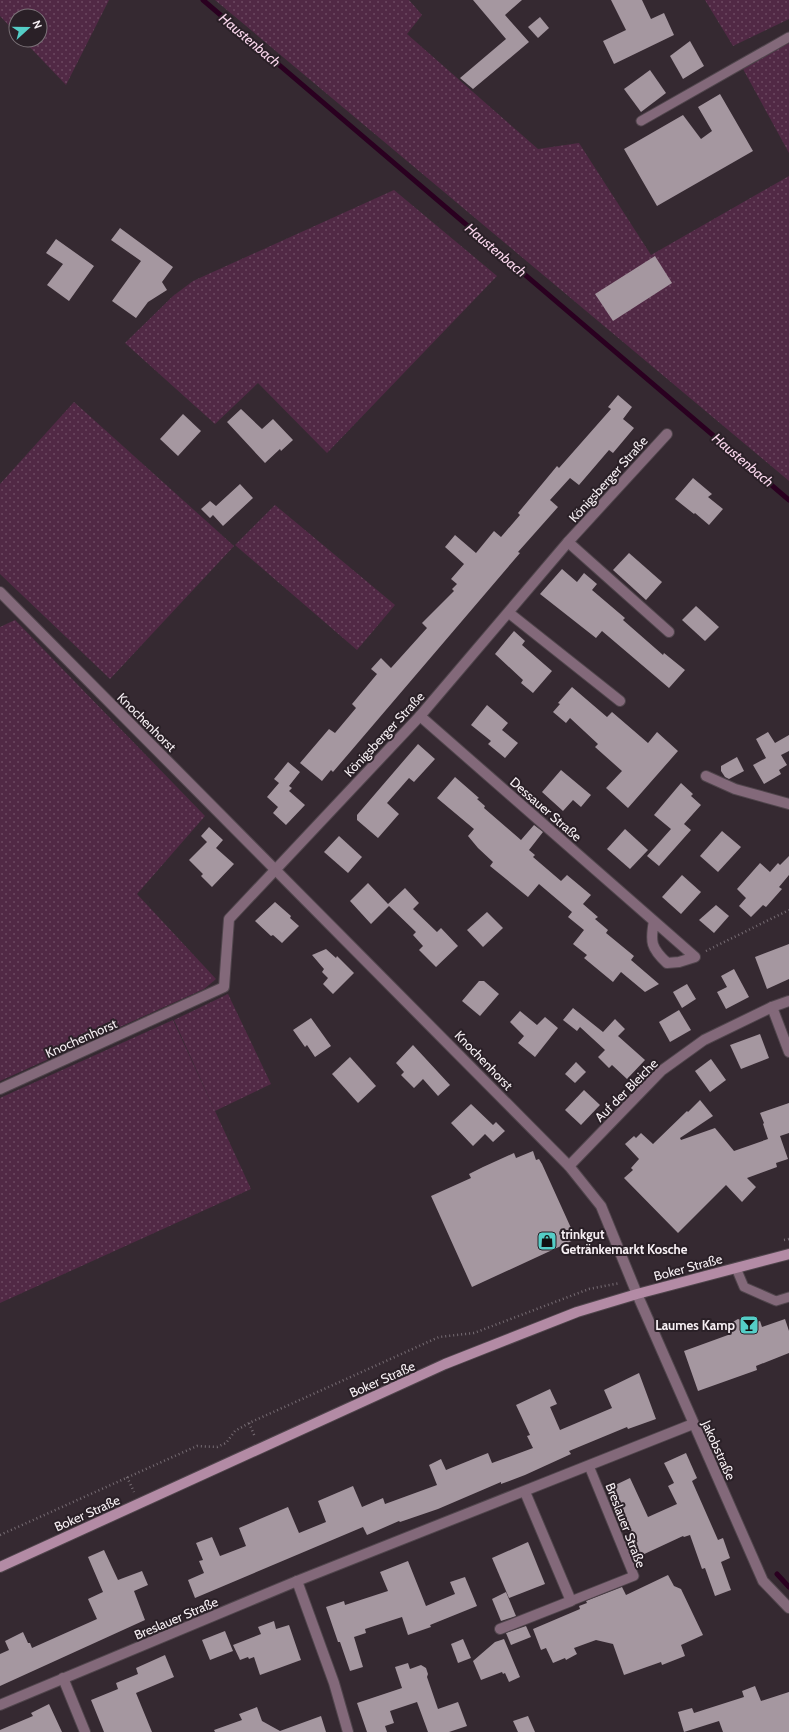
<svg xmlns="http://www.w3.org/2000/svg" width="789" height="1732" font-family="Cabin,sans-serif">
<defs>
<pattern id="green-dots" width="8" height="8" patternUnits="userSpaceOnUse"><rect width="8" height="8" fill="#512945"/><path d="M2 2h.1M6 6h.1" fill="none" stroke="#6b4860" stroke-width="1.8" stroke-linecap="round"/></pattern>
</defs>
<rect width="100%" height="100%" fill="#352931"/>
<g fill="url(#green-dots)">
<path d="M0 0H109L66 85 23 40H40V16H16V33L0 16Z"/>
<path d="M215 0H409L422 15 407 34 538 149 579 143 651 255 789 176V481Z"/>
<path d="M705 0H789V19L733 46Z"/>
<path d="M789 43V153L743 69Z"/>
<path d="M394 190 497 276 327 453 258 383 215 424 125 343 173 296 193 281Z"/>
<path d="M74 402 234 546 110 679 0 574V484Z"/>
<path d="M275 505 395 605 357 650 235 545Z"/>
<path d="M15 620 205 816 137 894 216 979 204 989 0 1081V627Z"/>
<path d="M228 994 271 1084 215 1111 174 1020Z"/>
<path d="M173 1020 251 1189 0 1303V1098Z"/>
</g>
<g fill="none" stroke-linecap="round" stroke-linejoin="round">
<g stroke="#2a0020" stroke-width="5">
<path d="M203 0 789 500"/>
<path d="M777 1574 789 1587"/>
</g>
</g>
<g fill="#a597a0">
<path d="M473 0H522L505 15 529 42 473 89 460 78 506 39Z"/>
<path d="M611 0H642L651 19 664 13 674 35 614 64 603 41 626 30Z"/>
<path d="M540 17 549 28 538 38 528 27Z"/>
<path d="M690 41 704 66 683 79 670 56Z"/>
<path d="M650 70 666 93 641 112 624 89Z"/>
<path d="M720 94 753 151 657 206 624 149 683 115 701 139 712 131 698 107Z"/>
<path d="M120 228 173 267 162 282 167 290 148 302 136 318 112 301 141 261 111 240Z"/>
<path d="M56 239 94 266 69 301 47 285 63 264 46 253Z"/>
<path d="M655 256 672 283 613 321 595 294Z"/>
<path d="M618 395 632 407 623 419 634 428 613 453 609 450 579 485 570 478 550 500 558 507 518 552 520 553 333 772 331 770 322 781 300 763 329 729 335 733 356 708 352 704 377 674 371 669 381 658 391 668 427 628 422 623 454 591 452 589 457 584 451 579 464 564 445 547 455 535 476 553 494 531 501 537 520 515 518 513 557 466 559 468 611 409 608 407Z"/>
<path d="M241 409 262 429 273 419 293 440 281 451 280 449 265 463 227 422Z"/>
<path d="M183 414 201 431 178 456 160 439Z"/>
<path d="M693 478 712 494 708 497 723 509 709 525 695 513 694 514 675 499Z"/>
<path d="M240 484 253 498 223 526 213 515 210 518 201 509 210 501 216 506Z"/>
<path d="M629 553 662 582 646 600 613 570Z"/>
<path d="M562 569 577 582 584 573 597 584 592 590 625 618 623 620 663 655 664 653 685 670 669 688 602 631 596 638 540 594Z"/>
<path d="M696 606 719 627 705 641 682 620Z"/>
<path d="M514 631 525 641 522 645 552 671 533 693 521 683 523 680 495 654Z"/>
<path d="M572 687 607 717 612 712 648 743 657 732 678 751 628 808 606 788 622 771 595 747 598 744 570 718 566 723 553 712 560 704 558 703Z"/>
<path d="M487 705 508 723 502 730 518 743 505 758 488 744 491 741 471 725Z"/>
<path d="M768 732 775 743 789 735V751L781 755 787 765 779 770 781 774 764 784 753 765 766 758 756 739Z"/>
<path d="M418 744 435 759 414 782 409 778 387 803 399 814 378 838 357 820V815Z"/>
<path d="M737 757 744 771 729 779 725 777 721 771V766Z"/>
<path d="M288 762 300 772 289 786 292 788 289 791 305 805 286 825 273 813 278 807 267 797 279 783 274 779Z"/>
<path d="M561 770 591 795 581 807 573 800 563 811 542 792Z"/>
<path d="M455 777 479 798 477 799 485 806 484 808 521 840 534 825 543 832 529 850 535 855 533 857 561 881 567 875 591 895 583 904 598 917 595 919 608 930 606 933 634 956 631 960 659 984 645 992 621 972 613 982 584 958 587 955 573 944 584 930 568 917 572 912 539 884 528 897 490 866 493 862 478 848 468 836 474 829 437 798Z"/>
<path d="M681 783 693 794 691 796 701 805 684 824 691 830 659 866 647 856 671 829 654 815Z"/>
<path d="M209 827 223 840 216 848 234 864 212 887 201 876 203 874 189 860 207 842 201 836Z"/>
<path d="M625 829 648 850 630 869 607 849Z"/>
<path d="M722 831 741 847 718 872 700 856Z"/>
<path d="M339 836 362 857 348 873 324 852Z"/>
<path d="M789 856V875L779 887 782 889 766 907 763 905 751 917 739 906 746 898 737 889 760 863 770 872 778 863 780 865Z"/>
<path d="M682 875 701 892 681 914 662 897Z"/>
<path d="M368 883 388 904 405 888 419 903 413 909 437 932 441 928 458 946 436 967 419 950 423 946 413 935 416 932 389 906 371 924 350 901Z"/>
<path d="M275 902 291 916 290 918 299 926 282 943 273 935 271 936 255 921Z"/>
<path d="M716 905 729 916 714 933 699 920Z"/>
<path d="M487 912 503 928 483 947 467 930Z"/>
<path d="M789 944V979L767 989 755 957Z"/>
<path d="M326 949 336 958 337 956 354 973 333 994 323 984 328 978 322 972 324 969 312 955Z"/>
<path d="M734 969 749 997 726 1009 717 992 727 987 721 976Z"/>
<path d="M479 981H484L499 994 480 1016 462 1001Z"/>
<path d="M687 984 696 999 682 1008 673 992Z"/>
<path d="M573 1008 603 1032 615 1019 625 1029 618 1036 645 1060 627 1079 612 1065 609 1068 598 1057 605 1050 580 1027 577 1031 563 1020Z"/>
<path d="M679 1010 691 1030 670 1042 659 1022Z"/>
<path d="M520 1011 537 1025 545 1017 558 1028 535 1057 518 1043 524 1036 510 1022Z"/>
<path d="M311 1018 331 1046 315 1057 307 1045 305 1047 293 1030Z"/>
<path d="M760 1034 769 1058 741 1069 730 1045Z"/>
<path d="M413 1045 450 1085 438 1096 423 1079 414 1088 401 1075 404 1072 396 1063Z"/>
<path d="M350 1057 376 1086 358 1103 332 1074Z"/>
<path d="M711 1059 726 1080 710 1092 695 1071Z"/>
<path d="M576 1062 586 1072 575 1083 565 1074Z"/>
<path d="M584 1090 600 1105 581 1125 565 1110Z"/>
<path d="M700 1100 713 1116 680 1138 681 1140 715 1128 734 1151 768 1139 763 1124 764 1123 760 1113 789 1103V1133L780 1136 788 1159 776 1163 777 1167 747 1178 756 1187 742 1202 726 1185 678 1233 624 1178 633 1170 631 1168 639 1159 625 1144 634 1136 636 1138 641 1133 653 1144 687 1111 688 1112Z"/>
<path d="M471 1104 493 1125 496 1122 505 1131 493 1142 485 1134 473 1146 451 1123Z"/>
<path d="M533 1151 536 1160 539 1159 542 1164 576 1239 472 1287 431 1196 471 1178 469 1174 483 1167 514 1153 516 1158Z"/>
<path d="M738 1319 750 1324 760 1321 762 1327 785 1319 789 1331V1353L756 1366 757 1370 698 1391 684 1351 728 1335 731 1323Z"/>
<path d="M639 1373 656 1419 628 1429 627 1427 569 1451 571 1454 525 1475 501 1484V1482L438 1509 400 1522 399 1521 367 1535 363 1527 195 1598 188 1580 204 1573 199 1561 203 1560 196 1543 212 1537 220 1556 246 1546 239 1528 288 1507 299 1533 326 1522 318 1501 353 1486 362 1507 383 1498 385 1504 437 1485 429 1465 441 1459 446 1470 488 1453 492 1463 533 1448 527 1436 530 1435 516 1405 550 1389 557 1404 550 1407 560 1430 612 1408 604 1390Z"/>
<path d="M686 1453 697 1478 692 1481 718 1540 723 1538 730 1558 721 1562 731 1590 715 1596 705 1568 702 1569 690 1535 684 1537 683 1536 640 1556 609 1488 630 1478 648 1517 677 1504 668 1486 674 1483 664 1463Z"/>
<path d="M528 1542 545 1584 509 1598 492 1558Z"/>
<path d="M104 1550 118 1580 142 1571 148 1585 134 1591 145 1620 0 1686V1654L9 1650 5 1641 23 1632 28 1643H30L32 1648 97 1619 88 1599 103 1592 88 1557Z"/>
<path d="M408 1561 426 1606 455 1594 450 1582 465 1577 477 1606 430 1625 431 1627 408 1635 402 1617 365 1629 366 1633 354 1637 363 1667 350 1671 340 1642H338L326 1607 344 1601 345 1605 388 1591 380 1572Z"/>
<path d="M668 1575 674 1586 681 1589 703 1635 681 1645 685 1656 662 1665 661 1662 624 1675 613 1644 596 1640 574 1648 577 1654 566 1660 565 1658 553 1663 546 1648 541 1650 533 1629 580 1609 579 1606 587 1603 586 1601 622 1587 626 1595Z"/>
<path d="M506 1592 516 1616 501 1621 492 1599Z"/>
<path d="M274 1621 276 1629 289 1625 301 1660 260 1675 254 1657 249 1659 248 1657 240 1660 233 1645 261 1634 258 1627Z"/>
<path d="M526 1626 531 1637 511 1645 506 1633Z"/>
<path d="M225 1631 233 1651 210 1660 202 1640Z"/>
<path d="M463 1639 471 1658 458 1663 451 1644Z"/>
<path d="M504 1639 520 1677 509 1682 505 1673 503 1674 502 1672 481 1680 473 1661 495 1642Z"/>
<path d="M165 1655 174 1677 136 1693 152 1732H104L91 1700 118 1689 116 1683 138 1674 136 1668Z"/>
<path d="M408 1663 410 1669 421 1665 426 1668 428 1674 427 1677 438 1709 458 1702 467 1726 449 1732H428L417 1702 390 1711 394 1723 385 1726 387 1732H367L357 1703 402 1688 395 1667Z"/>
<path d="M755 1686 761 1701 789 1692V1732H723L719 1721 684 1732 678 1712 692 1708 694 1713 744 1697 742 1691Z"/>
<path d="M49 1704 62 1732H0V1730L33 1716 31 1713Z"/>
<path d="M257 1707 262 1721 280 1731 321 1716 326 1732H215L214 1730 242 1720 239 1714Z"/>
<path d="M528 1716 535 1732H518L513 1721Z"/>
</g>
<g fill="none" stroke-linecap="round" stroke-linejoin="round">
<defs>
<g id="service">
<path d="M641 121 789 37"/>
<path d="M736 1268 744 1287 776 1301 789 1297"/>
<path d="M571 1601 634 1576 589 1466"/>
</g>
<g id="minor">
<path d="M568 542 669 632"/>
<path d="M0 592 569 1166 601 1206 637 1294 763 1581 789 1608"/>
<path d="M509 613 620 701"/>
<path d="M420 716 654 921C650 942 651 948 667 963L679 962 695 957 654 921"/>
<path d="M706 776 735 789 789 804"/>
<path d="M772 1007 789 1052"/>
<path d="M0 1089 224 987 229 919 420 716 568 542 667 434"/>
<path d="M569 1166 661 1071 704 1040 772 1007 789 1001"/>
<path d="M297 1581 334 1683 348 1732"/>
<path d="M500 1629 571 1601 525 1492"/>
<path d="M63 1678 85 1732"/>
<path d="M0 1705 297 1581 693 1424"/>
</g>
<path id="secondary" d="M0 1567 445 1364 577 1312 637 1294 789 1254"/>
</defs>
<use href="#service" stroke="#50454c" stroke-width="11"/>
<use href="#minor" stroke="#50454c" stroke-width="12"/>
<use href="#secondary" stroke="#50454c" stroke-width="12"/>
<g stroke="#776d74" stroke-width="2.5" stroke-dasharray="1 3" stroke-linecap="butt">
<path d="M706 951 789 910"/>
<path d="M784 1240 789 1239"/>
<path d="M249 1423 255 1437"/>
<path d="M127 1477 134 1492"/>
<path d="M0 1535 197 1446 217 1447 226 1443 235 1431 249 1423 439 1337 474 1333 589 1289 620 1283"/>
</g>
<use href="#service" stroke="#83697a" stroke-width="9"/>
<use href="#minor" stroke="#83697a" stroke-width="10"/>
<use href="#secondary" stroke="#b38ba5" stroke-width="10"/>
</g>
<defs>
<symbol id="shop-square" viewBox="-11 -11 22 22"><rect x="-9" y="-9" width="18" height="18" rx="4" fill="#54cdc6" stroke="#2a2027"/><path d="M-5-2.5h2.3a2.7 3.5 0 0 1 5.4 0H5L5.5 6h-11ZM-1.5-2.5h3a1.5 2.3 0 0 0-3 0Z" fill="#111"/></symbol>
<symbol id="bar-square" viewBox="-11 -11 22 22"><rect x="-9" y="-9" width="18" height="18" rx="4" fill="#54cdc6" stroke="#2a2027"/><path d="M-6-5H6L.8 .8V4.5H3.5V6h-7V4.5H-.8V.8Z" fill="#111"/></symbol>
</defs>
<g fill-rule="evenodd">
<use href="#shop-square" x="536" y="1230" width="22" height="22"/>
<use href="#bar-square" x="738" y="1314" width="22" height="22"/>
</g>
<g text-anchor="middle" stroke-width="4" stroke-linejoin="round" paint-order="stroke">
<g font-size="13" fill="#f7f0f4" stroke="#2a2027">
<text transform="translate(608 479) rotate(-48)" y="5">Königsberger Straße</text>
<text transform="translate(147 722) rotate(45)" y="5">Knochenhorst</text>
<text transform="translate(384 734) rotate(-47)" y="5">Königsberger Straße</text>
<text transform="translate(546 809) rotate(41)" y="5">Dessauer Straße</text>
<text transform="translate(81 1038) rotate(-24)" y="5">Knochenhorst</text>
<text transform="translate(484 1060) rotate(46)" y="5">Knochenhorst</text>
<text transform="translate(626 1090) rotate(-45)" y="5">Auf der Bleiche</text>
<text transform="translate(688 1267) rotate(-15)" y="5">Boker Straße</text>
<text transform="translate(382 1379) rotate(-24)" y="5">Boker Straße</text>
<text transform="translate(719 1450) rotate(66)" y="5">Jakobstraße</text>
<text transform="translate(87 1513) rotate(-24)" y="5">Boker Straße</text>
<text transform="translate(626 1525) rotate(69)" y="5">Breslauer Straße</text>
<text transform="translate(176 1618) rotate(-23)" y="5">Breslauer Straße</text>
</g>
<g font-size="13" font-weight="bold" fill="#f7f0f4" stroke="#2a2027" text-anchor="start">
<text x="561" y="1239">trinkgut<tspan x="561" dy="15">Getränkemarkt Kosche</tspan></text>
<text x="735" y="1330" text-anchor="end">Laumes Kamp</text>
</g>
<g font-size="14" font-style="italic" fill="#f8d5eb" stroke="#2a2027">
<text transform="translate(250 40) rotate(40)" y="5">Haustenbach</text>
<text transform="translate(496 250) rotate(40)" y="5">Haustenbach</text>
<text transform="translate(743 460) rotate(40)" y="5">Haustenbach</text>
</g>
</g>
<g transform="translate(28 28) rotate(69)"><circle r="19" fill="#2a2027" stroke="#7c7379"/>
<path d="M0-3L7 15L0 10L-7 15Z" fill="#54cdc6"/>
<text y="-6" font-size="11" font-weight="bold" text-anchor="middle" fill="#f7f0f4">N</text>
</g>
</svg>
